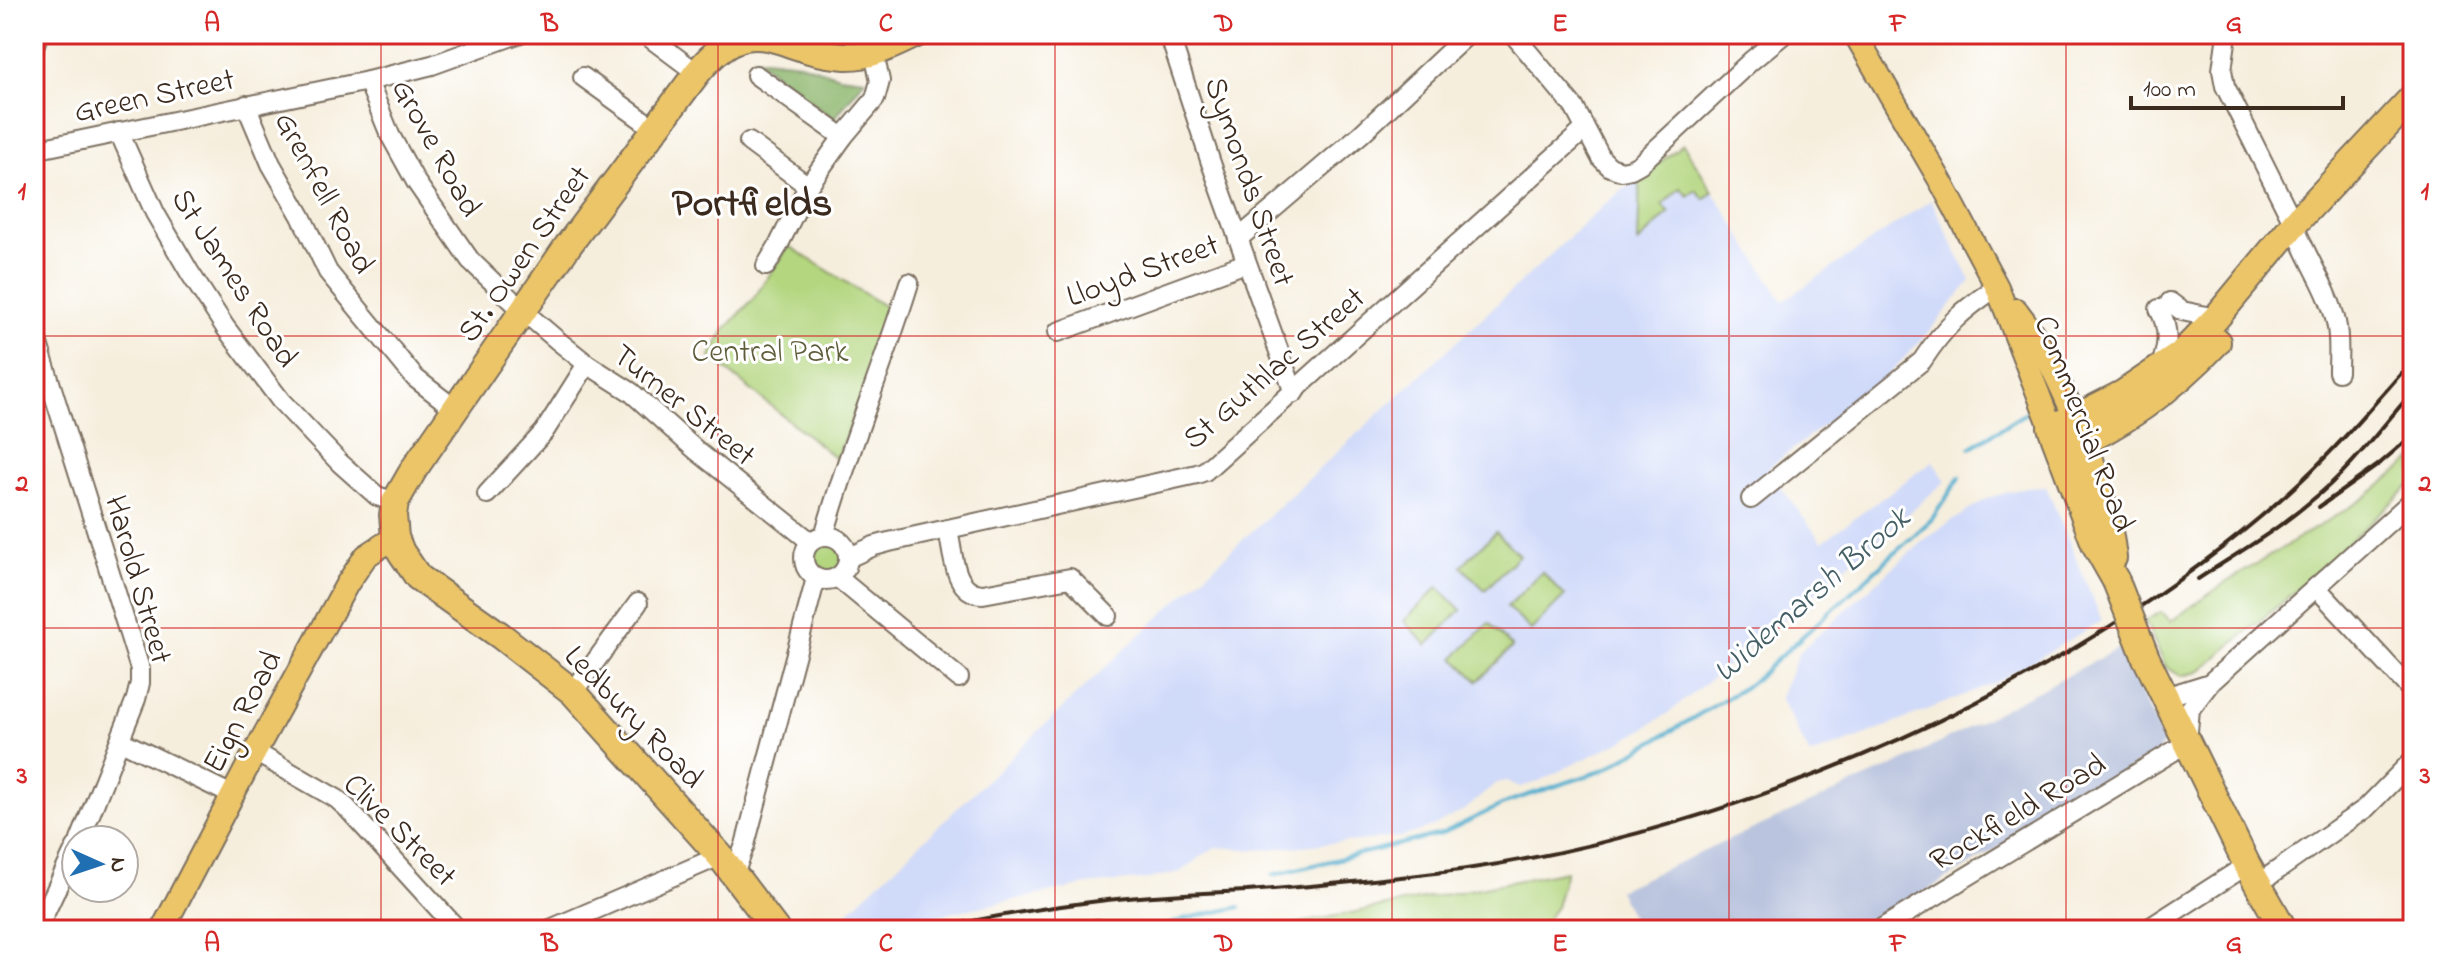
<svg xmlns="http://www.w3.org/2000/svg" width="2447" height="964" font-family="'Indie Flower',sans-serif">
<rect width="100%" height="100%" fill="#fff"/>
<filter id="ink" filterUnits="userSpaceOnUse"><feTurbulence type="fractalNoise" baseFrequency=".0125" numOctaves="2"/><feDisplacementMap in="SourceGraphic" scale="16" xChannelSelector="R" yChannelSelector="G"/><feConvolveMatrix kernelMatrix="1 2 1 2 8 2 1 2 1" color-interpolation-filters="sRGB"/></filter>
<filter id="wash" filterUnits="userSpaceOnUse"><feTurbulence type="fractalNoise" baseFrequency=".006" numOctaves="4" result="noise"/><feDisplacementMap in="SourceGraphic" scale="32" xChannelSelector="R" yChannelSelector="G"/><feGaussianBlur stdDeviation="1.8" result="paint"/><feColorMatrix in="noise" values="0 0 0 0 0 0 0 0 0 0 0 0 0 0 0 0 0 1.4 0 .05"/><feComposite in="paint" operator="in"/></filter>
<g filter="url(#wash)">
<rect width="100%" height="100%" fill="#f6eedd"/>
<g fill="#d0daf9">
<path d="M1683 144 1783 301 1931 200 1971 281 1925 336 1886 377 1767 469 1822 542 1933 461 1946 481 1801 605 1670 712 1636 734 1535 783 1520 787 1507 781 1497 783 1466 809 1432 827 1401 837 1256 850 1215 847 1180 872 1149 879 1087 885 867 930H829L1128 646 1605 204Z"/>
<path d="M2046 486 2102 621 1998 681 1859 738 1810 755 1780 697 1799 652 1927 537 1988 498 2027 487Z"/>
</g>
<path fill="#bac4de" d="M2119 648 2164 742 2158 752 1861 930H1638L1618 890 1911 758Z"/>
<g fill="#b3d67f" stroke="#77804e" stroke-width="2">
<path d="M1683 144 1713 191 1704 199 1696 190 1688 196 1680 188 1662 205 1669 213 1638 243 1640 178Z"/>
<path d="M789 246 893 312 837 459 710 357 724 331 754 298Z"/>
<path d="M2413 459V483L2291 595 2199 672 2181 676 2166 667 2145 621 2161 612 2171 621 2225 583 2365 498Z"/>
<path d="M1496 532 1519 555 1485 590 1461 566Z"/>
<path d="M831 537C840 541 845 545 846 555 851 591 793 586 806 547Z"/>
<path d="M1542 572 1565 596 1531 630 1507 607Z"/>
<path d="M1438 587 1461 610 1427 645 1404 621Z"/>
<path d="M1489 623 1512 647 1478 681 1454 658Z"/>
<path d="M1566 871 1556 907 1539 930H1264Z"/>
</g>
<path fill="#8eb76e" stroke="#647046" stroke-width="2" d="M755 58 800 63 839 76 865 79 834 119Z"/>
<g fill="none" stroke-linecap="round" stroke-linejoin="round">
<g stroke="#51afcf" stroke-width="4">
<path d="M1970 448 2032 409"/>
<path d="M1273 875 1441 834 1510 801 1602 771 1678 727 1750 684 1932 519 1960 477"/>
<path d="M1154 930 1183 919 1240 907"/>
</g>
</g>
</g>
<g filter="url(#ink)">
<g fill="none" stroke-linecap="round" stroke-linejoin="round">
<defs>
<g id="minor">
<path d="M645 34 697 73"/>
<path d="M1169 34 1211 163 1294 393"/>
<path d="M1513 34 1574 107 1601 158 1610 167 1622 171 1631 169 1640 164 1751 61 1784 34"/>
<path d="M2227 34 2222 70 2225 86 2294 224C2305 257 2328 287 2336 322 2340 339 2338 355 2338 372"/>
<path d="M34 48 38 34"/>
<path d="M756 75 843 137"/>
<path d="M583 77 655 129"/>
<path d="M368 81 390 135 416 182 470 260 523 311 557 340 587 364 631 392 697 451 811 542"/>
<path d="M246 105 271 164 301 216 328 272 415 378 455 409"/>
<path d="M119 132 155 213 190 273 225 327 281 401 340 463 377 496 395 502"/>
<path d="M749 142 808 186"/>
<path d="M34 150 368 81 432 65 518 34"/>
<path d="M1238 239 1361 134 1468 34"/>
<path d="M766 266 778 246 808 186 843 137 875 99 880 81 874 53"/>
<path d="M2170 302 2182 311 2216 318"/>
<path d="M2159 309C2170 329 2168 347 2160 368"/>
<path d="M34 331 140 669V683L136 699 80 840"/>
<path d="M1058 332 1246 263"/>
<path d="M487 494 544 432 587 364"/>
<path d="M1751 499 1922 361C1945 326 1962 310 1997 287"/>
<path d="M948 529C953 552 953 594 983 594L1070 578 1108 616"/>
<path d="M824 536C848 450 883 368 909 283"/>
<circle cx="826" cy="558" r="22"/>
<path d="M848 558 874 546 889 542 1197 474 1205 471 1585 129"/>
<path d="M837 577 959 678"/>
<path d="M2316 587 2413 692"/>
<path d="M573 692 638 603"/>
<path d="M2165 697 2210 683"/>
<path d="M121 741 232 795"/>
<path d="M255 752 337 799 347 808 458 930"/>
<path d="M734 874 745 845 816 578"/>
<path d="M2258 884 2366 808 2413 760"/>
<path d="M37 930 76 847"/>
<path d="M548 930 720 856"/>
<path d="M1094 930 1097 929"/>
<path d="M1879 930 2187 743 2190 709 2210 683 2413 500"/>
<path d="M2146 930 2247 865"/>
</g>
<g id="major">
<path d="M1855 34 1941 182 1997 287 2051 427"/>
<path d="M2016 310C2041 341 2059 381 2075 418"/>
<path d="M162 930 255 752 347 584 366 556 395 537"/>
</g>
<g id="highway">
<path d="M2078 426C2094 468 2108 513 2113 558"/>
<path d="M2061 452C2120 427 2174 388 2217 342"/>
<path d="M2116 581 2095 544 2051 427 2075 418 2124 393 2180 355 2216 318 2294 224 2413 97"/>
<path d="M2146 658 2247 865 2284 930"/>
<path d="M776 930 720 856 573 692 501 636 418 577 401 552 395 537 393 515 395 502 414 469 567 247 697 73C754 3 778 53 845 56 871 57 893 45 916 34"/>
</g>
</defs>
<use href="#minor" stroke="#7c6f61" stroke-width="22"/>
<use href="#major" stroke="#7c6f61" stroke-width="26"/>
<use href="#highway" stroke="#7c6f61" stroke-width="30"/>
<use href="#minor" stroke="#fff" stroke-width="18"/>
<use href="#major" stroke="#ecc569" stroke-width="22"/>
<use href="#highway" stroke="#ecc569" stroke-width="26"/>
<g stroke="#3b2a1e" stroke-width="4">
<path d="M2319 507 2378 465 2413 435"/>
<path d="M2198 579C2236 554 2276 531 2311 501 2350 470 2380 429 2413 391"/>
<path d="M929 930C987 917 1048 907 1107 900 1154 895 1200 893 1247 891 1318 886 1389 879 1460 870 1746 830 2074 685 2289 492 2334 452 2373 405 2413 360"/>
</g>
<defs>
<path id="highway-bridge" d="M2116 581 2146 658"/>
</defs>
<use href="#highway-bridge" stroke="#7c6f61" stroke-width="30" stroke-linecap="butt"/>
<use href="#highway-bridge" stroke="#ecc569" stroke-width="26"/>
</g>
</g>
<path fill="none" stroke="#d62828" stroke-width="2" stroke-opacity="0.55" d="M381 34V930M718 34V930M1055 34V930M1392 34V930M1729 34V930M2066 34V930M34 336H2413M34 628H2413"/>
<g text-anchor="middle" stroke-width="6" stroke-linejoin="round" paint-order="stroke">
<g font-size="32" fill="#3b2a1e" stroke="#fff">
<text transform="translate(154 94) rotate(-12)" y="11">Green Street</text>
<text transform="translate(438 147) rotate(61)" y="11">Grove Road</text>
<text transform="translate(1251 181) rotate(71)" y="11">Symonds Street</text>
<text transform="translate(326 192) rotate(62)" y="11">Grenfell Road</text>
<text transform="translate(523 253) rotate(-55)" y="11">St. Owen Street</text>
<text transform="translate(1142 269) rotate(-20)" y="11">Lloyd Street</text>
<text transform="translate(236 277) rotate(57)" y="11">St James Road</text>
<text transform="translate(1273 367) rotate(-41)" y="11">St Guthlac Street</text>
<text transform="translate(685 404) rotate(39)" y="11">Turner Street</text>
<text transform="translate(2086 423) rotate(69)" y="11">Commercial Road</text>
<text transform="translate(140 579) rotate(74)" y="11">Harold Street</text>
<text transform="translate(241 711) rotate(-62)" y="11">Eign Road</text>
<text transform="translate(635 716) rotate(46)" y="11">Ledbury Road</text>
<text transform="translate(2017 811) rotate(-31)" y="11">Rockfield Road</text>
<text transform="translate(401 829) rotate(45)" y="11">Clive Street</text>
</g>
<g font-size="32" fill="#5f5e3b" stroke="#fff">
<text x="770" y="361">Central Park</text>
</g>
<g font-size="34" font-style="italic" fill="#445f65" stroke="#fff">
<text transform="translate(1810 593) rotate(-41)" y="12">Widemarsh Brook</text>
</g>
<g font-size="40" font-weight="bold" fill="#3b2a1e" stroke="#fff">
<text x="752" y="215">Portfields</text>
</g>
</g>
<rect width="2447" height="964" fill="none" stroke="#fff" stroke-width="88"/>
<g transform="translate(100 864) rotate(93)"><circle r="38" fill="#ffffff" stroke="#b1aaa5" stroke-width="2"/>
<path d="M0-6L14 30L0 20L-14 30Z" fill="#1f6fb2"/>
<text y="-12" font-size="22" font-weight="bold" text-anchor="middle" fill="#3b2a1e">N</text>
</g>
<path d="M2131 96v12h212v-12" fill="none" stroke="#3b2a1e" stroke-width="4"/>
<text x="2143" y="96" font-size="24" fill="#3b2a1e" stroke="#ffffff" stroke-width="6" paint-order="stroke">100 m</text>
<rect x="44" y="44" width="2359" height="876" fill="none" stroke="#d62828" stroke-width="3"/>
<g font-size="26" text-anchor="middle" font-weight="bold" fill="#d62828">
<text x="212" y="31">A</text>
<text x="550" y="31">B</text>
<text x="886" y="31">C</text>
<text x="1224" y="31">D</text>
<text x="1560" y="31">E</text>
<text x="1898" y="31">F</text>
<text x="2234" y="31">G</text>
<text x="22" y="199">1</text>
<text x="2425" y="199">1</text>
<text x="22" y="491">2</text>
<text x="2425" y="491">2</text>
<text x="22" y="783">3</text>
<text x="2425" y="783">3</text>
<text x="212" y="951">A</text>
<text x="550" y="951">B</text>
<text x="886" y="951">C</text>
<text x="1224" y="951">D</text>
<text x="1560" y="951">E</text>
<text x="1898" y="951">F</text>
<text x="2234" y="951">G</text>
</g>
</svg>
